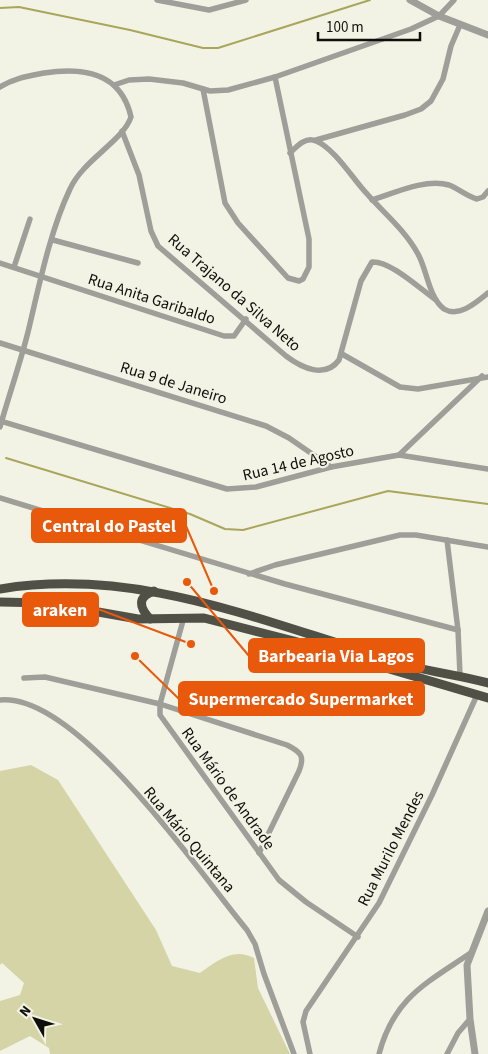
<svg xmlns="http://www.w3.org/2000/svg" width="488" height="1054" font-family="'Source Sans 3',sans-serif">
<rect width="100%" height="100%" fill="#f3f3e5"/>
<path fill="#d5d4a7" d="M31 765 58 780 156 930 172 966 200 973C217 961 233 947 254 958L258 988 290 1054H50L49 1048 30 1036 0 1051V1001L20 995 24 983 2 963 0 965V771Z"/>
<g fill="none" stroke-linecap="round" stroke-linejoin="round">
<g stroke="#a9a65b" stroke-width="2">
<path d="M0 8 19 7 130 30 203 48H218L370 0"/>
<path d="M6 458 190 514 225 529 243 530 388 491 488 504"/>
</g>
<g stroke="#9f9f9a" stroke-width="5.5">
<path d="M157 0 209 10 246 0"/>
<path d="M114 85 129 80 149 79 183 83 210 91 228 90 275 77 411 29 439 16 454 0"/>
<path d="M0 87C14 78 28 76 44 73 83 67 121 72 131 117 123 141 83 160 70 189 50 231 39 286 28 332 20 364 9 395 0 427"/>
<path d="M203 89 225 203 238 223 288 278 299 281 303 279 309 267V239L275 77"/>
<path d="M122 131 139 175 151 231 158 246 286 356C302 368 325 379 339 360L361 281 372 262C391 261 420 289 436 300"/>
<path d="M316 140 405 115 421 109 431 101 443 79 451 46 460 25"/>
<path d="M290 153C297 146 306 136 316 141 332 147 350 174 361 187 380 210 404 228 418 254 427 270 429 298 444 309 459 318 477 302 488 293"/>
<path d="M372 200C394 193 426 178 449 185 459 189 467 196 477 199L483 197 488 191"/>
<path d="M53 240 138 263"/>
<path d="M0 263 224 336H234L246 319"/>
<path d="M14 267 30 219"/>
<path d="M0 343 266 426 289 438 331 467"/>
<path d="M342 354 400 387 418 389 488 377"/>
<path d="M0 421 227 489 256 487 331 467 399 455 488 469"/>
<path d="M399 455 482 376"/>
<path d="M0 498 285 584 458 630"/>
<path d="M447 540 458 630 460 675"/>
<path d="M249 574 275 565 400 535H416L488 547"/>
<path d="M184 617 160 704V715L279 880 306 902 358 937"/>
<path d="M24 678 45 677 160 704 287 745C301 752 305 756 299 771L259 853"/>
<path d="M0 700C77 692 200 874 247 930L255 944 264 974 294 1054"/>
<path d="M310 1054 303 1022 306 1011 379 903 432 795 477 695"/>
<path d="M379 1054C394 997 427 983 472 952"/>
<path d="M447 1054 458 1033 470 1019"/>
</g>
<g stroke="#9f9f9a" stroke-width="7">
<path d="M410 0 439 16 488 35"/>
<path d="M475 1054 470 1019 467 965 488 911"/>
</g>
<g stroke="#515046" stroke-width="9">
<path d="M0 589C129 568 242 614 363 651 380 656 397 662 414 667 438 673 463 676 488 683"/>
<path d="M0 602 47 603 138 619 204 618 294 641 488 698"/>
<path d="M150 619C139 607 137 597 154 591"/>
</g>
</g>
<g text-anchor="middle" stroke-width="4.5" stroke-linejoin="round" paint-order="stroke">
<g font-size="16" fill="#0f0e0a" stroke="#f3f3e5">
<text transform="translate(235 292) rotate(41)" y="6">Rua Trajano da Silva Neto</text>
<text transform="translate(152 298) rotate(18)" y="6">Rua Anita Garibaldo</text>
<text transform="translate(174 382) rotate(17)" y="6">Rua 9 de Janeiro</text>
<text transform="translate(298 462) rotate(-13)" y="6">Rua 14 de Agosto</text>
<text transform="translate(229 788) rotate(54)" y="6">Rua Mário de Andrade</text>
<text transform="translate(190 839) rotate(50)" y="6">Rua Mário Quintana</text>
<text transform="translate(390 848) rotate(-63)" y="6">Rua Murilo Mendes</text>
</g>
</g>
<path fill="none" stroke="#e8590c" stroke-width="2" d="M214 591L186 526M191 644L98 609M187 582L249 656M135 656L179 699"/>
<g fill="#e8590c" stroke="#f3f3e5" stroke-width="2">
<circle cx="214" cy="591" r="5"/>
<circle cx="191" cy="644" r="5"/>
<circle cx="187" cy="582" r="5"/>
<circle cx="135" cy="656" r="5"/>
</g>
<g fill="#e8590c" stroke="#e8590c" stroke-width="2">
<rect x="32" y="509" width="154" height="33" rx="5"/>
<rect x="23" y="593" width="75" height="33" rx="5"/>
<rect x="249" y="639" width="175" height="33" rx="5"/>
<rect x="179" y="682" width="245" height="33" rx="5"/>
</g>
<g font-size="18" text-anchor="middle" font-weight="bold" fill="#fff">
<text x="109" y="532">Central do Pastel</text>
<text x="60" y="616">araken</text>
<text x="336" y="662">Barbearia Via Lagos</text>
<text x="301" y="705">Supermercado Supermarket</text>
</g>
<g transform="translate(35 1019) rotate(309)" stroke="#f3f3e5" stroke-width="4" paint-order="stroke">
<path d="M0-4L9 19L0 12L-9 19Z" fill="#0f0e0a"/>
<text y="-8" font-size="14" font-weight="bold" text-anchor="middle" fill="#0f0e0a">N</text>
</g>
<path d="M318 32v8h102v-8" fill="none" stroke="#0f0e0a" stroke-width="2.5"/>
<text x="326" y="32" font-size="15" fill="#0f0e0a" stroke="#f3f3e5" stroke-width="4" paint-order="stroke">100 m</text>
</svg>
